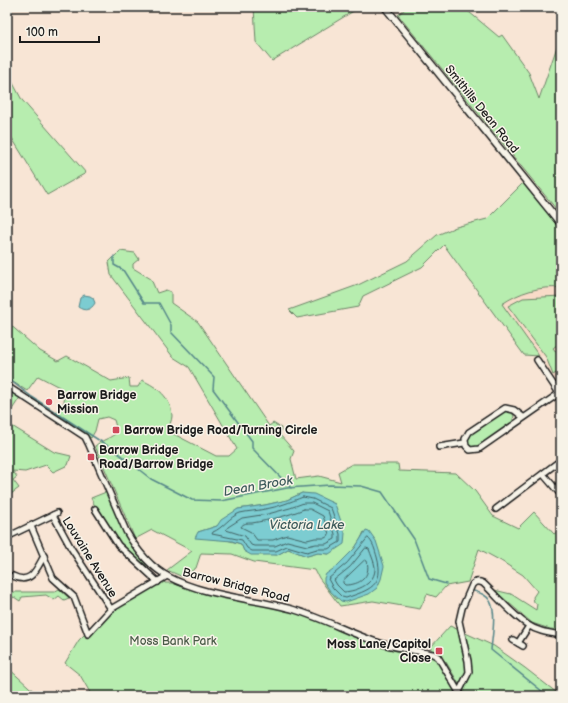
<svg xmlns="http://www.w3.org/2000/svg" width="568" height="703" font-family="'Balsamiq Sans',sans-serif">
<rect width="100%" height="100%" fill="#f8e5d5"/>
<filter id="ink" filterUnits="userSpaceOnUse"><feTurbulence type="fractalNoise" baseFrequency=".025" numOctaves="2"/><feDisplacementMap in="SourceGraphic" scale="8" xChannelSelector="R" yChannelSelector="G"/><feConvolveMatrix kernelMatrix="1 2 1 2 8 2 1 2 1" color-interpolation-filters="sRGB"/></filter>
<g filter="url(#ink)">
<path fill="#f8dbc8" d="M539 288H561V386H559L544 365 546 361 544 356H539L536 352 501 304 521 293Z"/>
<g fill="#b7edaf" stroke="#6a8466" fill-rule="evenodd">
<path d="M254 7H360L272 61 256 42Z"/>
<path d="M407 7H463L499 37 502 35 529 73 539 99 561 35V215L398 15Z"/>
<path d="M7 72 22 100 86 173 47 195 7 130Z"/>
<path d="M523 183 561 230V288C539 286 520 292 502 304L539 356 524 355 444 245 422 267 363 296 358 307 297 318 289 310 358 285 407 261 437 235 456 227 487 219Z"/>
<path d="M120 251 135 253 139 259 133 264V268L151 279 157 293 166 290 171 292V303L198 322 269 426 273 423 281 428 280 435 294 451 291 459 296 479 319 476 341 482 338 472 352 464H398L399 471 456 473 475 491 493 516 518 528 534 512 554 534 561 529V630L550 629 532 623 494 590 511 594 536 610 537 604 534 602 533 597 537 591 523 575 501 561 479 549 468 582 446 586 436 597 427 594 420 609 373 601 340 606 319 578 315 570 254 562 232 554 201 553 196 568 183 577 167 570 192 551 152 530 135 539 95 446C103 439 107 440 115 434L116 427 114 420 107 417 98 419 95 431 91 438 55 414 64 402 65 392 61 388 38 376 27 391 7 378V322L40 351 58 361 67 356 111 381 129 378 130 387H138L142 380C157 387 171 397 172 416 172 420 169 426 168 431L216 456H229L237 449 189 367 173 357 111 275 109 262ZM302 493 325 500 335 504 329 554 318 553 307 556 288 549 277 555 244 551 241 544 198 532 217 526 238 509 265 505 287 500ZM364 532 337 599 324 582C337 566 356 552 364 532Z"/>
<path d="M561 296V342L553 348 561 358V370L553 375 546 357 508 306 523 298Z"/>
<path d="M7 389 21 396 7 417Z"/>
<path d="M510 410 514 416 512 423 477 447 472 448 469 445 467 441 469 435 505 411Z"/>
<path d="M7 423 54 452 71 456 68 465 53 472 46 465 25 472 13 471 17 477 13 480 19 488 7 497Z"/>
<path d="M106 492 130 542 148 568C122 547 105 529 91 498Z"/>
<path d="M162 579 165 583H172L197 591 293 612 345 631 384 644 433 654 460 696H92L80 675 65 663 79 640 85 634 90 635 111 609Z"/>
<path d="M59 589 69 598 64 600 59 596 54 600 46 595 22 597 20 601 14 597 7 600V592H54Z"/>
<path d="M450 626 494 646 525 668 561 696H466L446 662 430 648Z"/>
<path d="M7 667 39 696H7Z"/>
</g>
<g fill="#7bccd1" stroke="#558689">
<path d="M84 295 90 296 93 298 95 303C91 310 85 312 78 307L80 298Z"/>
<path d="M302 493 314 494 335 504 345 533 344 544 329 554 318 553 307 556 288 549 277 555H251L244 551 241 544 232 541 195 538 198 532 217 526 221 520 238 509 265 505 287 500Z"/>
<path d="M366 530 369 531 376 541 384 566 381 579 377 588 369 594 346 602 341 601 330 591 324 582V578L326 574 336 567 355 548Z"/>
</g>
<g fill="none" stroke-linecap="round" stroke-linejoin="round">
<g stroke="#426264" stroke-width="1">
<path d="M303 497 313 499 331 508 340 534V542L328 549H317L307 552 287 546 276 551H252L247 548 242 540 212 534 213 532C223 528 229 517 240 513 248 511 257 511 265 509 278 507 290 502 303 497Z"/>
<path d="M304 503H312L328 511 335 534V539L326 544H316L307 546 287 541 275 546H254L251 545 245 536 226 530 228 527 242 518 268 514 290 508Z"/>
<path d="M304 509H310L323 516 329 534 328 536 325 538H315L307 540 287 535 273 540H257L251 532 241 527C243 523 247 523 252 523 270 520 287 516 304 509Z"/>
<path d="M368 538C373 542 375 550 377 557 385 586 369 590 346 598L342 597 333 588 328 579 347 563Z"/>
<path d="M366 548 369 549C371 555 374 561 375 567 376 584 357 591 344 592L337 585 334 580 350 567Z"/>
<path d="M365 560 367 561C371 577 360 585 345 585L343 583V581Z"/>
</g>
<g stroke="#558689" stroke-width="1.5">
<path d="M114 256V265L123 270 144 303H159L171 325V332L214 377 213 389 252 441V448L291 488"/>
<path d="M7 378 32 397 114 450 151 479 192 500 221 501 287 488 330 485 361 486 382 492 414 539 429 579 446 584"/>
<path d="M474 591C480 593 487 595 490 601 497 613 492 637 491 650L548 696"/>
</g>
<defs>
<g id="minor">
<path d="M537 360 559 393"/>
<path d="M7 386 85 437 89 445 126 531C136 549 150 567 169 577 207 597 254 598 295 610 325 619 353 635 383 644 399 648 417 651 433 654L438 657 461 696"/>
<path d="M523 417 514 410 505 408 469 432 465 439 466 446 470 450 479 449 561 392"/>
<path d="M439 447 464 443"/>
<path d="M543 474 561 495"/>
<path d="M95 509 118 545 158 582"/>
<path d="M496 509 561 460"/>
<path d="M53 515 71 548 111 609"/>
<path d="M31 526 53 578 74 597 88 634 111 609 167 576"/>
<path d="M7 537 57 513"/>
<path d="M13 576C31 585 36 570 44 556"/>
<path d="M513 640 523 646"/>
<path d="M518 643 529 626"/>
<path d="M459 692 469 672 468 661 459 621 462 608 472 585C475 581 478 581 483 583 498 597 511 614 528 625 538 632 550 633 561 635"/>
</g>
<path id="tertiary" d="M385 7 561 224"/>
</defs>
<use href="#minor" stroke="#1c1c1c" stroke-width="8"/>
<use href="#tertiary" stroke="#1c1c1c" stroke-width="9"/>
<use href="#minor" stroke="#f7f3e8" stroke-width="5"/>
<use href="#tertiary" stroke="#f7f3e8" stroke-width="6"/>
</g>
</g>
<g fill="#d1495b" stroke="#f7f3e8" stroke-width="1.5">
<circle cx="49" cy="402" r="4"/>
<rect x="112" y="426" width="8" height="8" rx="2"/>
<rect x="87" y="453" width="8" height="8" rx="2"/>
<rect x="435" y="647" width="8" height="8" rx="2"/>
</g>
<g text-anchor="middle" stroke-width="3" stroke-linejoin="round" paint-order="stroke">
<g font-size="12" fill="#1c1c1c" stroke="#f7f3e8">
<text transform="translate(482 109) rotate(51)" y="4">Smithills Dean Road</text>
<text transform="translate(90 557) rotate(58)" y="4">Louvaine Avenue</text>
<text transform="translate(236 585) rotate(14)" y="4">Barrow Bridge Road</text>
</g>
<g font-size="12" font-weight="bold" fill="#1c1c1c" stroke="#f7f3e8" text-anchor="start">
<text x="57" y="399">Barrow Bridge<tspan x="57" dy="14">Mission</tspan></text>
<text x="124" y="434">Barrow Bridge Road/Turning Circle</text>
<text x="99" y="454">Barrow Bridge<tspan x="99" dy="14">Road/Barrow Bridge</tspan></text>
<text x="431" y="648" text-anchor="end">Moss Lane/Capitol<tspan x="431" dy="14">Close</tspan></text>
</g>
<g font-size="12" fill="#4a5b48" stroke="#f7f3e8">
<text x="173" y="645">Moss Bank Park</text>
</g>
<g font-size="13" font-style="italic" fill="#3d5a5b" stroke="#f7f3e8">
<text transform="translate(258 485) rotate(-10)" y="5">Dean Brook</text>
<text x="307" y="529">Victoria Lake</text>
</g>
</g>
<rect width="568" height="703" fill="none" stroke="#f7f3e8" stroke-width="24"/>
<rect x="12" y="12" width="544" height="679" fill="none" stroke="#1c1c1c" stroke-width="1.5" filter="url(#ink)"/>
<path d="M20 36v6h79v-6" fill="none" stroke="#1c1c1c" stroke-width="2"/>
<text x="26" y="36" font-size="12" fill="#1c1c1c" stroke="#f7f3e8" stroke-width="3" paint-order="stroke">100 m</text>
</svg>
